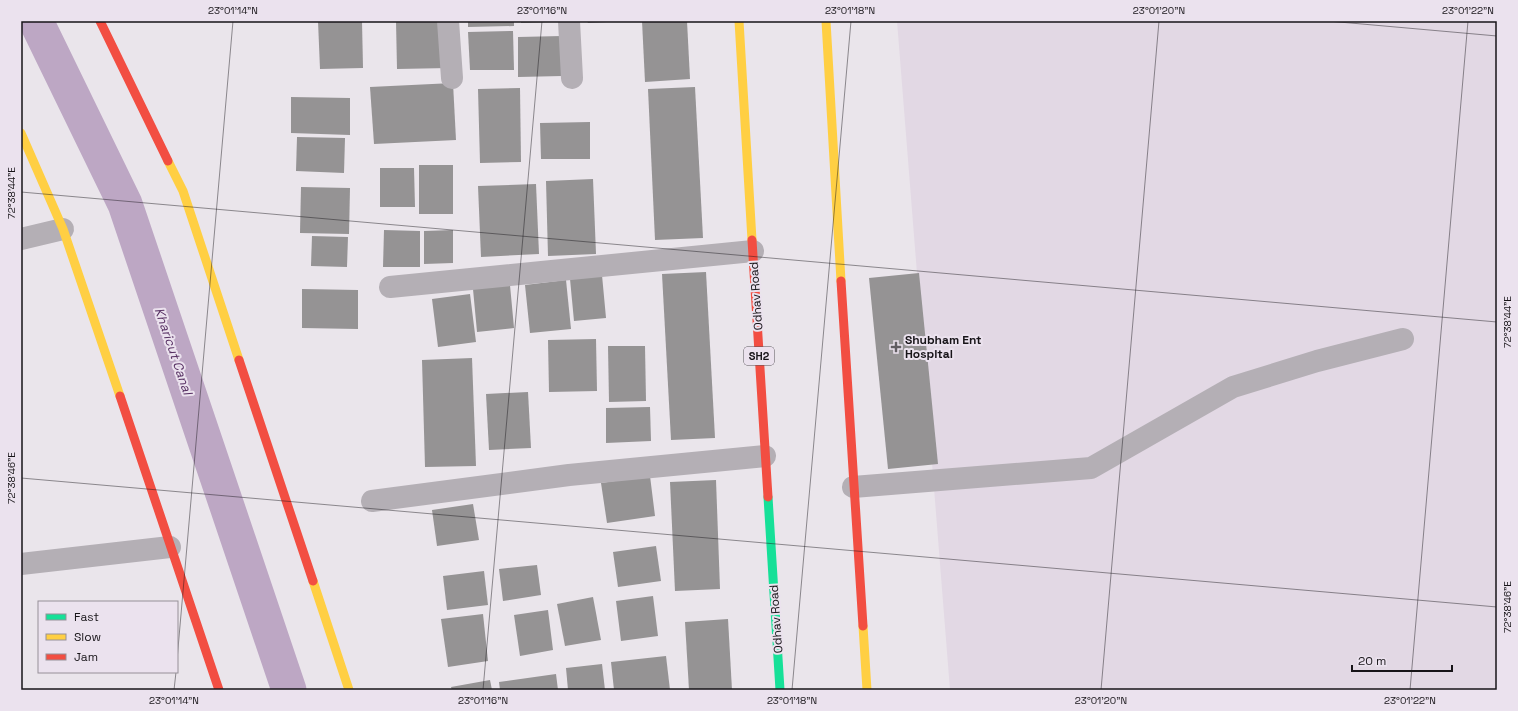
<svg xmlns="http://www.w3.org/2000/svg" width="1518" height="711" font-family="'Space Grotesk',sans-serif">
<rect width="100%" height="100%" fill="#eae5eb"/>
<path fill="#e2d8e4" d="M897 21H1497V690H950Z"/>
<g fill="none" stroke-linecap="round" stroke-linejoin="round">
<path stroke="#bda7c4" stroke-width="35" d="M36 21 125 204 289 690"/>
</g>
<g fill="#959394">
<path d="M318 21H362L363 68 320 69Z"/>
<path d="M396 21H447L449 68 397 69Z"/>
<path d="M468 21H514V26L468 27Z"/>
<path d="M521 21H552V22L521 23Z"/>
<path d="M587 21H607V22L588 23Z"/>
<path d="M642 21H687L690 79 645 82Z"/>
<path d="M513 31 514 70H470L468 32Z"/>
<path d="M562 36V76L518 77V37Z"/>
<path d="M453 83 456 140 374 144 370 87Z"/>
<path d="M695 87 703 238 655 240 648 89Z"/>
<path d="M520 88 521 162 480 163 478 89Z"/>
<path d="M291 97 350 98V135L291 133Z"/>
<path d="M590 122V159H541L540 123Z"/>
<path d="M297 137 345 138 344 173 296 171Z"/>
<rect x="419" y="165" width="34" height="49"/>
<path d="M380 168H414L415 207H380Z"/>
<path d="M593 179 596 254 548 256 546 181Z"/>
<path d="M536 184 539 254 481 257 478 186Z"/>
<path d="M301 187 350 188 349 234 300 233Z"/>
<path d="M384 230 420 231V267H383Z"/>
<path d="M453 230V263L424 264V231Z"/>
<path d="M312 236 348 237 347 267 311 266Z"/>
<path d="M706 272 715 438 671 440 662 274Z"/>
<path d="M919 273 938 464 888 469 869 278Z"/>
<path d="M602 275 606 318 574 321 570 279Z"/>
<path d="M566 280 571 329 530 333 525 285Z"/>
<path d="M510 285 514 328 477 332 473 289Z"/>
<path d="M302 289 358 290V329L302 328Z"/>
<path d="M470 294 476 342 438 347 432 299Z"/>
<path d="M596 339 597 391 549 392 548 340Z"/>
<path d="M608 346H645L646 401 609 402Z"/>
<path d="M472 358 476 466 425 467 422 360Z"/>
<path d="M528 392 531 448 489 450 486 394Z"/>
<path d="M650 407 651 441 606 443V408Z"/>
<path d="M650 476 655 516 607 523 601 483Z"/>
<path d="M716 480 720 589 675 591 670 482Z"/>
<path d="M473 504 479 540 437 546 432 510Z"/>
<path d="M656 546 661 581 618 587 613 552Z"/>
<path d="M537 565 541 595 503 601 499 569Z"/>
<path d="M484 571 488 605 447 610 443 576Z"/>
<path d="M653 596 658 636 621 641 616 601Z"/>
<path d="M593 597 601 640 565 646 557 604Z"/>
<path d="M548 610 553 650 520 656 514 615Z"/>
<path d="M483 614 488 661 448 667 441 619Z"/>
<path d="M728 619 732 690H689L685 622Z"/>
<path d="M666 656 670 690H614L611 662Z"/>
<path d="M602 664 605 690H568L566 668Z"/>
<path d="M556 674 558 690H500L499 682Z"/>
<path d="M490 680 492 690H452L451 687Z"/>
</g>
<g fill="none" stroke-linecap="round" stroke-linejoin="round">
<g stroke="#b4afb5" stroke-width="22">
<path d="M448 21 452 78"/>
<path d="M569 21 572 78"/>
<path d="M21 239 63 229"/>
<path d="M390 287 753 251"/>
<path d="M853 487 1091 468 1233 387 1317 361 1403 339"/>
<path d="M372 501 569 475 765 456"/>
<path d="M21 564 170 547"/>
</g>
<path stroke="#16e098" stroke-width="9" d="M768 497 780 690"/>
<g stroke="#ffcf43" stroke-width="9">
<path d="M739 21 752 240"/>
<path d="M826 21 841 281"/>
<path d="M21 133 63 229 120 396"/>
<path d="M168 161 183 191 239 360"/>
<path d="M313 581 349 690"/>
<path d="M863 626 867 690"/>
</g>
<g stroke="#f24e42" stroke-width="9">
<path d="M100 21 168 161"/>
<path d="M752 240 768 497"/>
<path d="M841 281 863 626"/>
<path d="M239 360 313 581"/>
<path d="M120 396 219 690"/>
</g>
</g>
<path fill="none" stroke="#171418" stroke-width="1" stroke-opacity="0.45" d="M1328 21 1497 36M21 192 1497 322M21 478 1497 607M177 660 233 21M174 690 176 672M483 690 542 21M792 690 851 21M1101 690 1159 21M1410 690 1468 21"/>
<path fill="#615d62" stroke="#ebe2ee" stroke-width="1.5" d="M894 341h4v4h4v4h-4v4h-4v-4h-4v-4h4z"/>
<g text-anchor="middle" stroke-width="4" stroke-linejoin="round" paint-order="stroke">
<rect fill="#ebe2ee" stroke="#575258" stroke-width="1" x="744" y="347" width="30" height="18" rx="3"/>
<g font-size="11" font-weight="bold" fill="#171418">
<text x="759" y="360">SH2</text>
</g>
<g font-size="12" fill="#171418" stroke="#ebe2ee">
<text transform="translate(756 296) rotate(-94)" y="4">Odhav Road</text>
<text transform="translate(776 619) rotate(-94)" y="4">Odhav Road</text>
</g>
<g font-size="12" font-weight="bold" fill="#171418" stroke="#ebe2ee" text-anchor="start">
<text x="905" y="344">Shubham Ent<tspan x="905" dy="14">Hospital</tspan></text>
</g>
<g font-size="13" font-style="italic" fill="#562f62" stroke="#ebe2ee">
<text transform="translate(174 351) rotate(71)" y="5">Kharicut Canal</text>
</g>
</g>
<rect width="1518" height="711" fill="none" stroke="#ebe2ee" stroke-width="44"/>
<rect x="38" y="601" width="140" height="72" fill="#ebe2ee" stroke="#969098"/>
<rect x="46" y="614" width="20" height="6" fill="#16e098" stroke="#969098"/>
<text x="74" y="621" font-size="12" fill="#171418">Fast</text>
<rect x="46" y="634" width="20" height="6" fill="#ffcf43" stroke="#969098"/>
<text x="74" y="641" font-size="12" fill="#171418">Slow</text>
<rect x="46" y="654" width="20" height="6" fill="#f24e42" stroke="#969098"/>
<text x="74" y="661" font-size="12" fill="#171418">Jam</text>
<path d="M1352 665v6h100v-6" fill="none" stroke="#171418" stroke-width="2"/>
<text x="1358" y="665" font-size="12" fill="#171418" stroke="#ebe2ee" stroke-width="3" paint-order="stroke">20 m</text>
<rect x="22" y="22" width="1474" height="667" fill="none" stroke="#171418" stroke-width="1.5"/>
<g font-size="10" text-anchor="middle" fill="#171418">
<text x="233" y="14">23°01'14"N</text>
<text x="542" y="14">23°01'16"N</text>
<text x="850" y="14">23°01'18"N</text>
<text x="1159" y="14">23°01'20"N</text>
<text x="1468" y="14">23°01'22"N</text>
<text transform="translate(11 193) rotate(-90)" y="4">72°38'44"E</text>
<text transform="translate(1507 322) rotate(-90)" y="4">72°38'44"E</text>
<text transform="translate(11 478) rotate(-90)" y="4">72°38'46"E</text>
<text transform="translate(1507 607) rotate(-90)" y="4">72°38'46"E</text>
<text x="174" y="704">23°01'14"N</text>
<text x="483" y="704">23°01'16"N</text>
<text x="792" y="704">23°01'18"N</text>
<text x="1101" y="704">23°01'20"N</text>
<text x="1410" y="704">23°01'22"N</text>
</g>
</svg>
